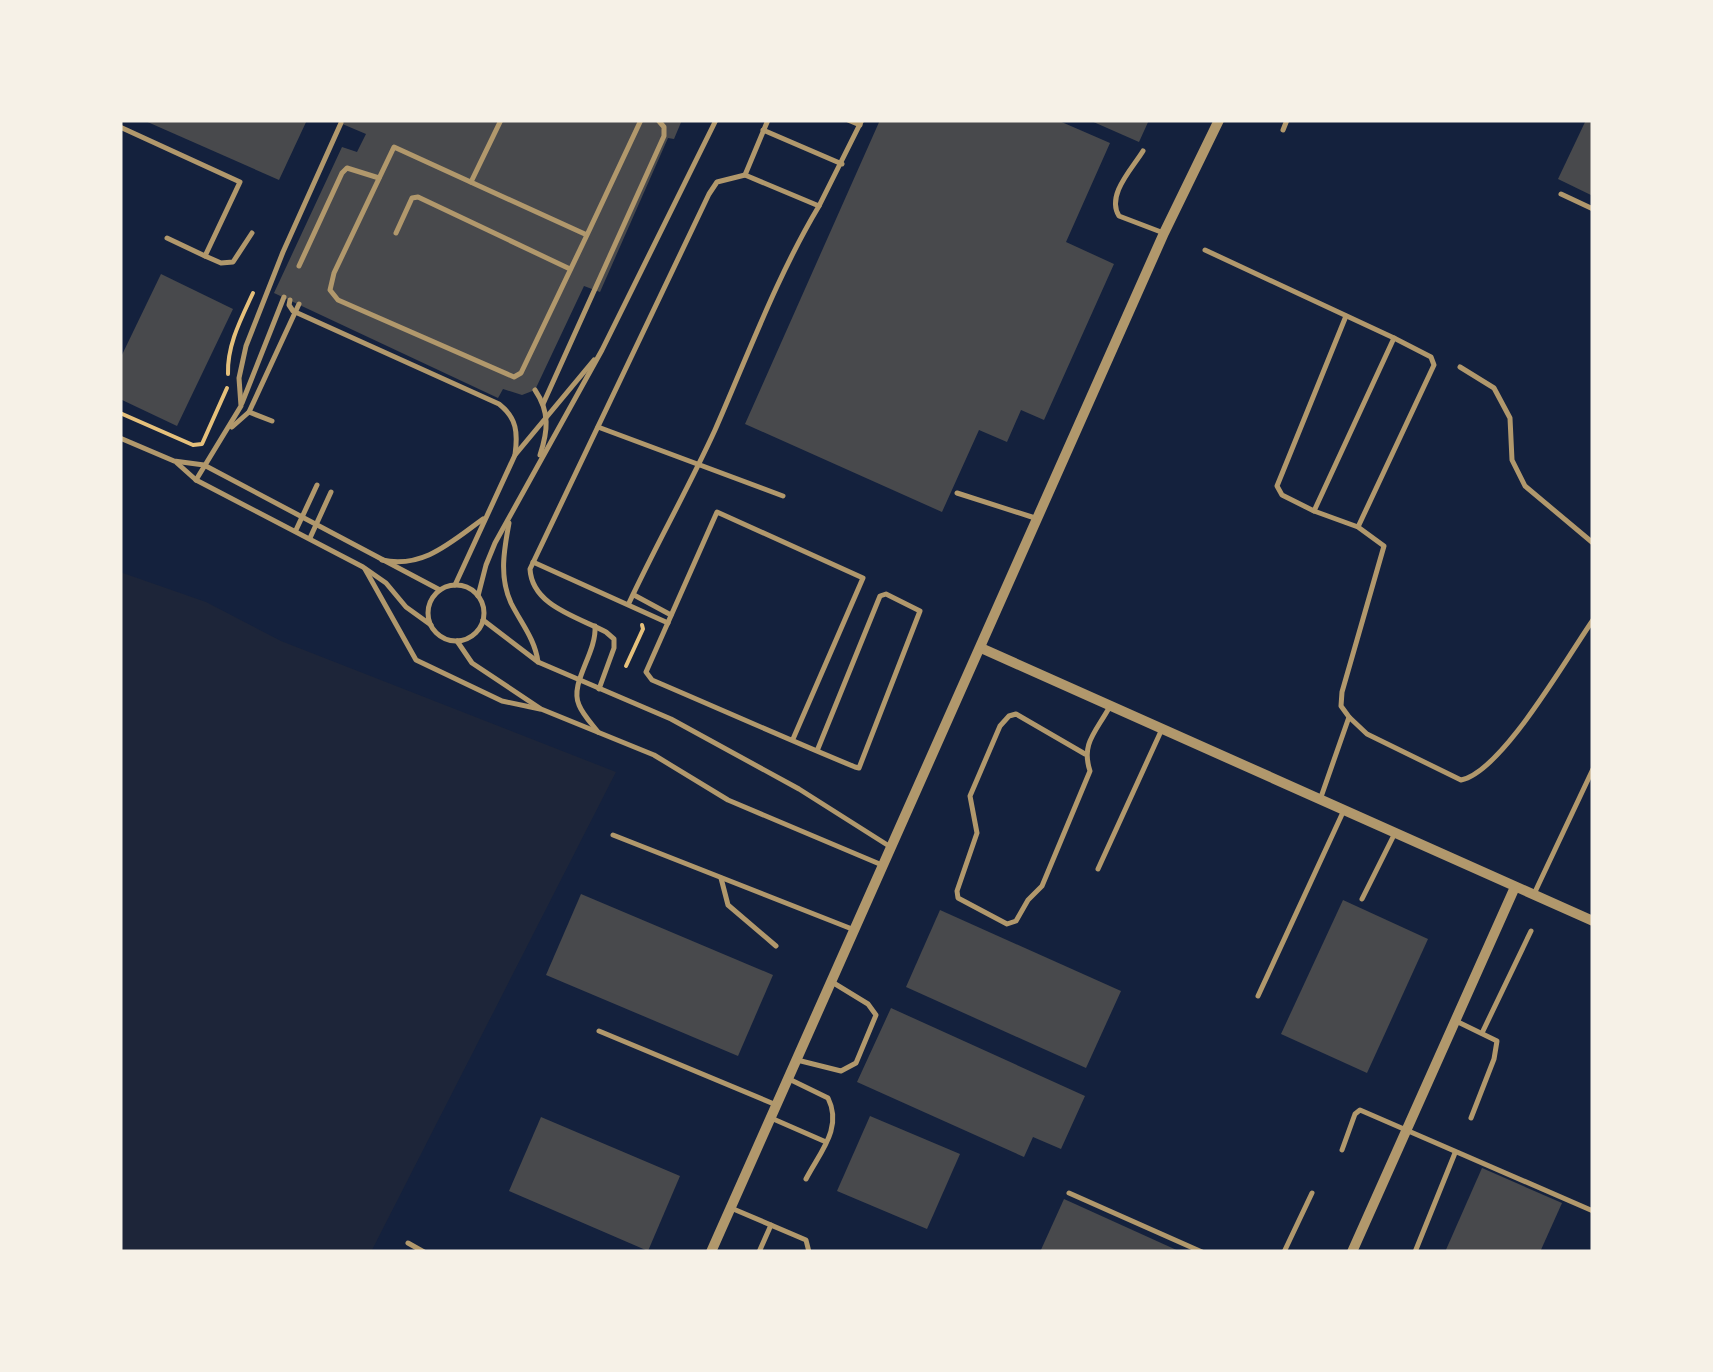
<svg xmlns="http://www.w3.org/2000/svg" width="1713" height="1372" font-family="'IBM Plex Sans',sans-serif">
<rect width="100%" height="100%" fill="#14213d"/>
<path fill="#1d2539" d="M120 572 206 602 281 641 616 772 371 1252H120Z"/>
<g fill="#48494c">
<path d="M143 120H307L279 180Z"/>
<path d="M333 120 373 121 682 120 674 139 668 138 600 292 584 286 535 390 522 395 503 389 498 398 274 293 342 147 357 152 366 134Z"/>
<path d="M880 120H1057L1110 143 1066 242 1114 264 1044 420 1021 410 1007 442 979 430 942 512 745 424Z"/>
<path d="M1089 120H1149L1139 142Z"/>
<path d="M1586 120H1593V196L1558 179Z"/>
<path d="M161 274 233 309 177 426 120 399V359Z"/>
<path d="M581 894 773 975 738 1056 546 975Z"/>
<path d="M1343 900 1428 939 1367 1073 1281 1034Z"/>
<path d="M940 910 1121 991 1086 1068 906 987Z"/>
<path d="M891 1008 1085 1096 1061 1149 1033 1137 1024 1157 857 1082Z"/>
<path d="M870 1116 960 1154 927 1229 837 1191Z"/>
<path d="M541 1117 680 1176 648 1251 509 1191Z"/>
<path d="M1482 1168 1562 1203 1540 1252H1445Z"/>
<path d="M1064 1199 1181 1252H1040Z"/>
</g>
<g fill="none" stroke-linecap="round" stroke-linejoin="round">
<g stroke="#e5c07b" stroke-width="4">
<path d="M228 374C227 345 241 319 253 293"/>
<path d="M120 413 193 445 202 444 227 388"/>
<path d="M626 666 643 629 642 625"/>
</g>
<g stroke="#b1986c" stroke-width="5">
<path d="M848 120 860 125"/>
<path d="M120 127 240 182 205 256 167 238"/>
<path d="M763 130 842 164"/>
<path d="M1283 130 1287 120"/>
<path d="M1143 151C1132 169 1106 195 1119 216L1161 232"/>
<path d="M471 182 501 120"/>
<path d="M1561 194 1593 209"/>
<path d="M819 206 862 120"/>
<path d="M396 233 412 198 418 197 570 269"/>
<path d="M587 235 521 373 514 377 338 300 330 290 334 273 394 147 587 235 641 120"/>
<path d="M1205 250 1394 338"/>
<path d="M205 256 221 263 233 262 252 233"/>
<path d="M299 266 342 173 347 168 379 178"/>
<path d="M290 300 289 305 293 311 499 404C517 418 518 433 515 455"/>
<path d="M1460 367 1494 388 1510 418 1512 460 1525 486 1593 543"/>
<path d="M535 390C550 412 548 431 540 455"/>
<path d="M242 403 284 297"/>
<path d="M543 404 664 136V127L658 120"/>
<path d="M249 412 272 421"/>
<path d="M232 427 249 412 299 304"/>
<path d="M598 427 783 496"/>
<path d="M120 438 174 461 204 465 440 590"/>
<path d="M177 463 196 480 363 567 386 583 406 607 431 625"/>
<path d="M196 480 241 406 239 378 246 346 283 252 341 123"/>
<path d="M957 493 1035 518"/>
<path d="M1314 511 1282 495 1277 486 1346 316"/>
<path d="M509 523C504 550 499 577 511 603 521 623 535 639 538 662"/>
<path d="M296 530 317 485"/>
<path d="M310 538 331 492"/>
<path d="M382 560C423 569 451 542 483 519"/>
<path d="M533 562 668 623"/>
<path d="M365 569 416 660 502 701 540 709"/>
<path d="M455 585 515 455 594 360"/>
<circle cx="456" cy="613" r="28"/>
<path d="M634 595 671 615"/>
<path d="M478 596 486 565 495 543 602 350 716 120"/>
<path d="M629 603C656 545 688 489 715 430 748 355 777 276 819 206L745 175 768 120"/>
<path d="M483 620 538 662 671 719 799 789 889 846"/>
<path d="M595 626C597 653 569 683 579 705 583 715 592 724 598 732"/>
<path d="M457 641 472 663 541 709 654 755 728 800 882 865"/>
<path d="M599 689 614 648V639L606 632C578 617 532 606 530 569L709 194 717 182 745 175"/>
<path d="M1349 717 1341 706 1342 692 1384 546 1358 527 1314 511 1394 338 1431 357 1434 365 1358 527"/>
<path d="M793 739 863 578 717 512 646 672 652 680C720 709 787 739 855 767L859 768 920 611 886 594 880 596 817 751"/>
<path d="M1085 754 1016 714 1009 716 1000 726 970 796 977 833 957 891 958 898 1007 924 1016 921 1028 900 1042 886 1090 771C1081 744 1095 733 1109 708"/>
<path d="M1321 797 1349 717 1367 734 1461 780C1502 772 1567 657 1593 620"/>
<path d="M613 835 852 929"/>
<path d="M1098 869 1162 729"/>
<path d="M721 878 728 905 776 946"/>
<path d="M1534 894 1593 769"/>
<path d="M1362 899 1395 833"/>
<path d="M1258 996 1344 810"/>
<path d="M1458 1022 1497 1041 1494 1059 1471 1118"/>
<path d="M599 1031 774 1104"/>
<path d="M1482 1033 1531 931"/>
<path d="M797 1060 841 1071 856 1063 876 1015 868 1004 832 982"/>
<path d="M789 1079 828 1098C843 1128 820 1152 806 1179"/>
<path d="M771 1118 826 1142"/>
<path d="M1342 1150 1355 1114 1360 1110 1593 1211"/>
<path d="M1069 1193 1202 1252"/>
<path d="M731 1208 806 1240 809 1252"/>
<path d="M408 1243 424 1252"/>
<path d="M759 1252 771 1225"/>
<path d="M1284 1252 1312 1193"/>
<path d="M1415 1252 1455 1153"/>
</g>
<g stroke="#b1986c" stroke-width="10">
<path d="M981 648 1593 921"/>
<path d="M711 1252 1164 233 1219 120"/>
<path d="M1352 1252 1515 887"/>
</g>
</g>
<rect width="1713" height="1372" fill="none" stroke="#f6f1e7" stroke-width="245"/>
</svg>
